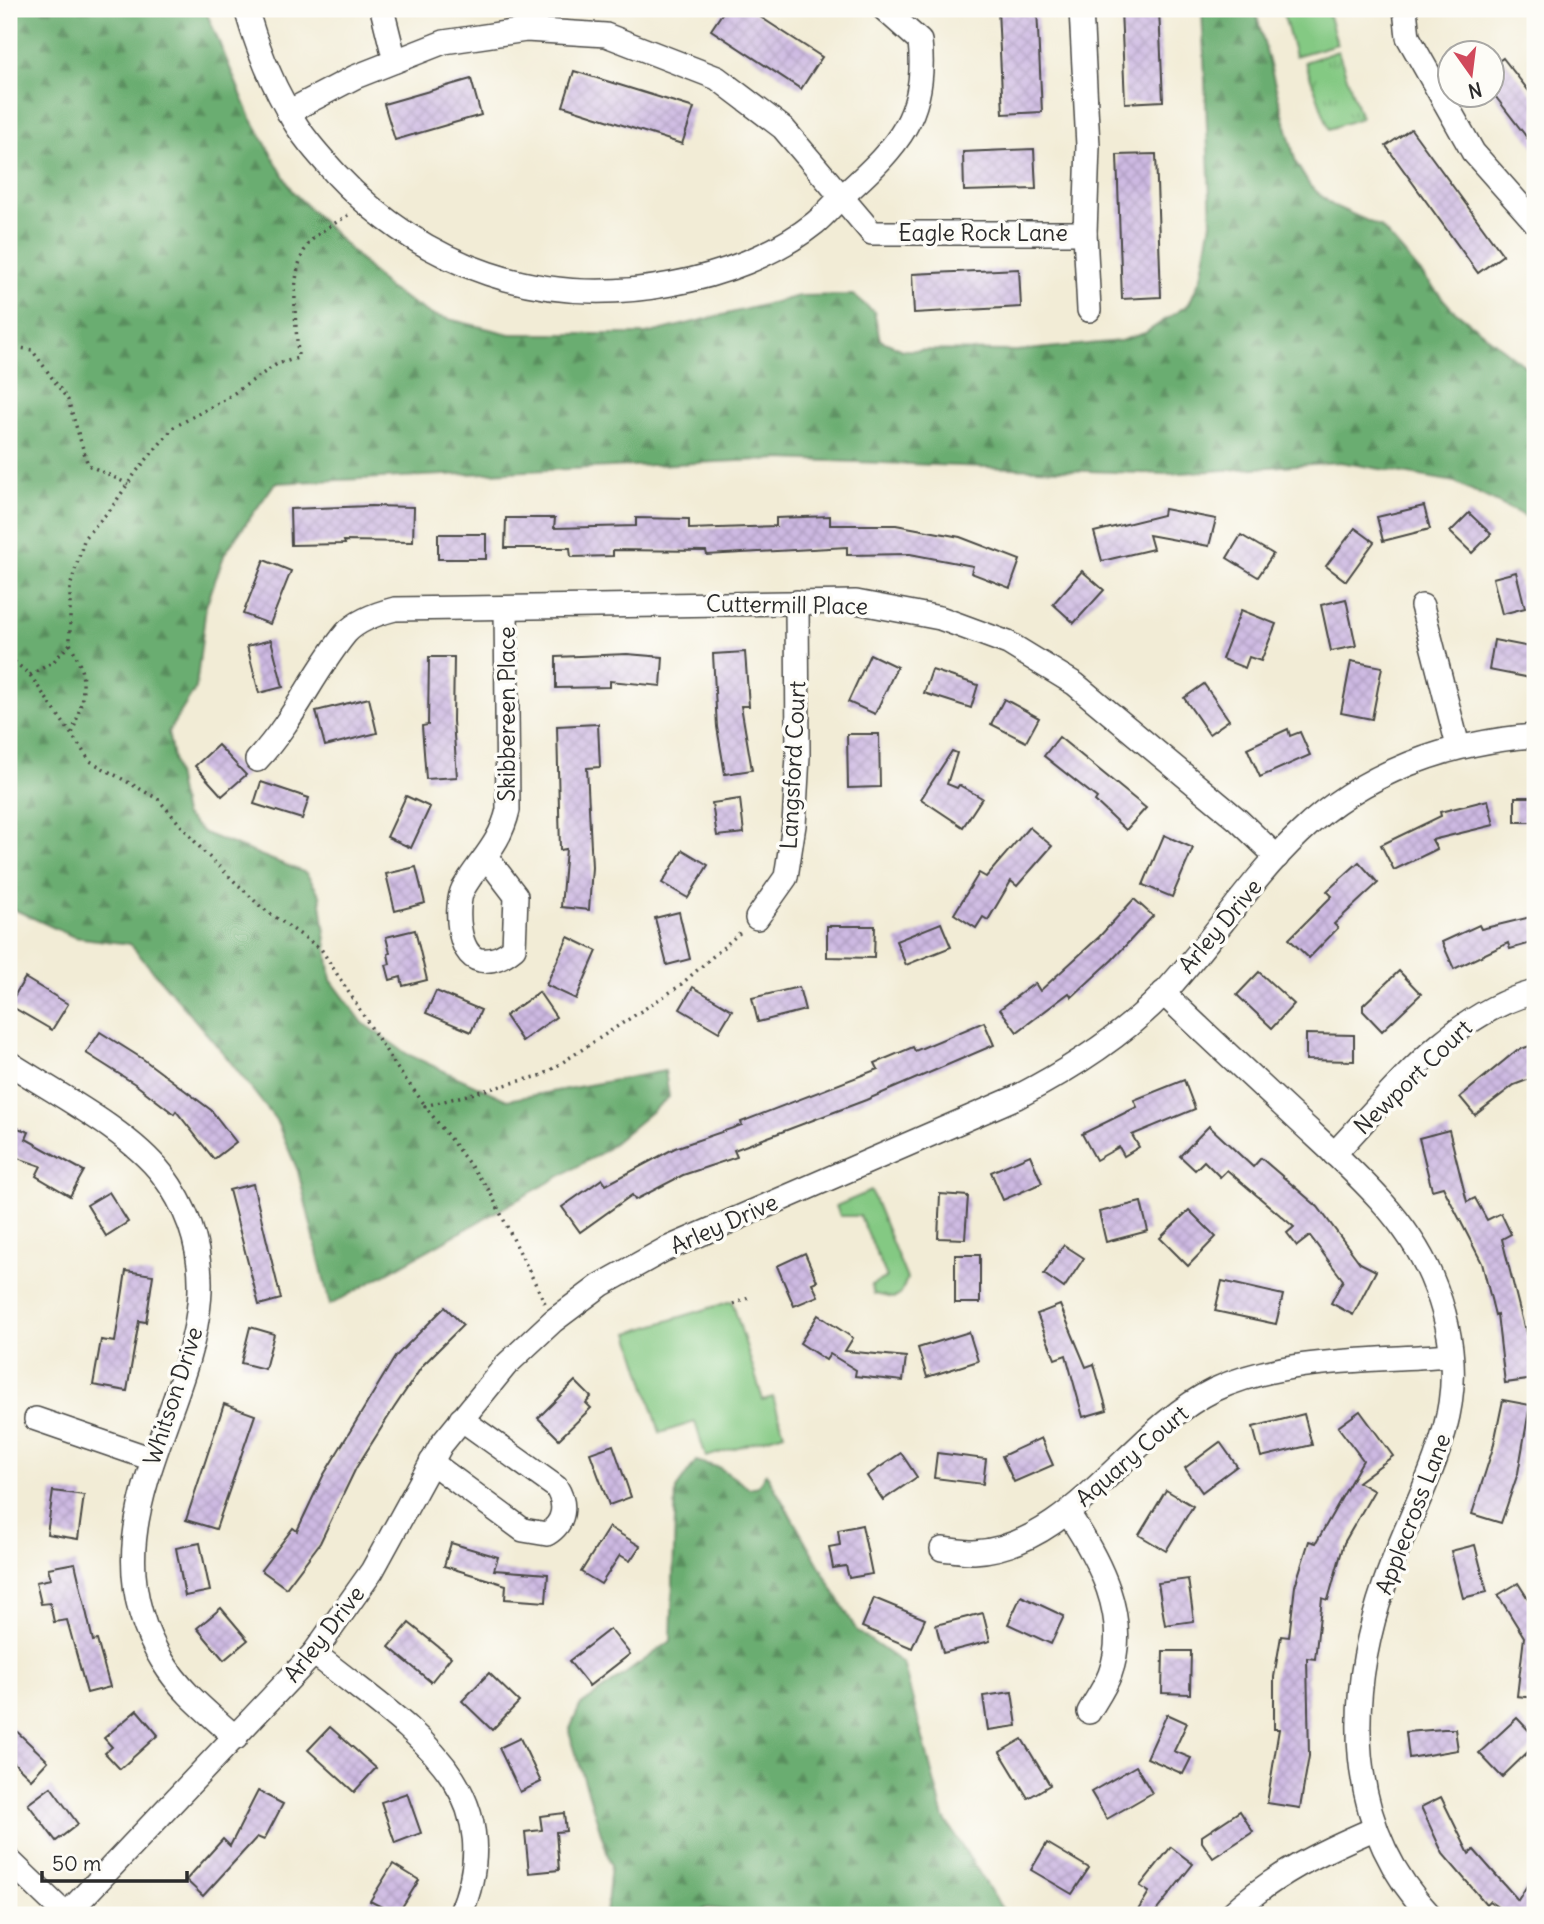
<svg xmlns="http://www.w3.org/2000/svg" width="1544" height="1924" font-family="Delius,sans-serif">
<defs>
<pattern id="forest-firs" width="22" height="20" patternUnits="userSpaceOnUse" patternTransform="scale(1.75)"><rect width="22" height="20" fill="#6bad71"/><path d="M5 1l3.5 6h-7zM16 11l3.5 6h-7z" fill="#588d5d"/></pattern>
<pattern id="park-tufts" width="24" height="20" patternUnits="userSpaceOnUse" patternTransform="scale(1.75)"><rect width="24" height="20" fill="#84c983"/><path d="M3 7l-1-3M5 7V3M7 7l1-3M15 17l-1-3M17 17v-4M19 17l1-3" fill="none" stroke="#6ca36b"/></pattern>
<pattern id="building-cross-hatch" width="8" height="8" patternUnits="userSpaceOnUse" patternTransform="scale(1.75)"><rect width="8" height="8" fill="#cdb9e2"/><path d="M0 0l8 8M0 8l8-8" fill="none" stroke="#b09fc2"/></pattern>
</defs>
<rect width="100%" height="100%" fill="#fdfcf7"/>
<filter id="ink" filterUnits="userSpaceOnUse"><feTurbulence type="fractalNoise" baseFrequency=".0143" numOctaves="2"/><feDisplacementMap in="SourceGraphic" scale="14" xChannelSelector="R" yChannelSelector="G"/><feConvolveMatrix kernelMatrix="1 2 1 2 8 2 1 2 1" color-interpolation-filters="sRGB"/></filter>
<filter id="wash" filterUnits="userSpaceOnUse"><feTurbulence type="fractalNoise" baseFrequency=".00686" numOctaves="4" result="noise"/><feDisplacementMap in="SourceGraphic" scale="28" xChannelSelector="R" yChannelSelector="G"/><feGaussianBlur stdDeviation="1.57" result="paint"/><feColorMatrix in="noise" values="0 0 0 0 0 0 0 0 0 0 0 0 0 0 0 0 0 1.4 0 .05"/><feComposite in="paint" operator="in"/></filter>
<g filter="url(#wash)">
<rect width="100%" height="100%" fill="#f2ecd6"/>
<g fill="#84c983" stroke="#587a57" stroke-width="2">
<path d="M1282 9H1327L1337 44 1295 56Z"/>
<path d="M871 1191 907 1279 900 1295 893 1298 874 1294 871 1285 887 1277 860 1216H840L836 1206Z"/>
<path d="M732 1301 763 1400 773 1397 784 1433 706 1457 695 1422 660 1433 629 1333Z"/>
</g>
<g fill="url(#forest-firs)" stroke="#4b6c4e" stroke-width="2">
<path d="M9 9H205L251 118 292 191 388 288 432 315 510 334H646L799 296 853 295 874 312 880 340 903 350 1017 351 1120 341 1145 333 1189 304 1201 277 1211 222 1202 9H1255L1296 163 1310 186 1332 205 1381 227 1451 308 1535 374V517L1533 520 1455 482 1340 462 1166 474 780 459 275 483 225 553 206 606 196 688 168 732 184 815 204 833 306 873 320 895 331 980 363 1023 407 1054 507 1100 665 1071 669 1097 603 1152 330 1305 298 1171 276 1120 224 1054 130 944 74 937 9 907 11 765 9 763V245L13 223 12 140 9 135Z"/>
<path d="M696 1461 720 1468 749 1488 758 1486 766 1473 857 1631 903 1663 944 1818 1006 1915H766L707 1908 688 1915H606L611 1865 569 1731 580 1706 671 1641 676 1489Z"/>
</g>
<path fill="url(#park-tufts)" stroke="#587a57" stroke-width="2" d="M1338 51 1361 118 1329 129 1305 62Z"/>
<g id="blocks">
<g fill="url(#building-cross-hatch)">
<path d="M725 9H748L822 57 801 89 711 30Z"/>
<path d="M998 9H1037L1042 112 1003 114Z"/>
<path d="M1121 9H1159L1163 101 1125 103Z"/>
<path d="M1503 58 1535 99V148L1492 92V66Z"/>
<path d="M574 71 694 108 682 144 563 106Z"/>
<path d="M471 79 481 115 395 140 384 104Z"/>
<path d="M1411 129 1503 255 1478 273 1386 146Z"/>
<path d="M1034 149 1036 189 964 191 963 152Z"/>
<path d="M1156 154 1161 297 1122 299 1117 155Z"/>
<path d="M1019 269 1021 307 914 313 912 274Z"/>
<path d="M371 506 414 507 413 542 344 541 345 544 291 545 290 509Z"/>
<path d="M1424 506 1430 529 1383 541 1377 517Z"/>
<path d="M1164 509 1216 519 1209 546 1149 535 1153 549 1102 561 1094 532 1163 515Z"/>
<path d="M1469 513 1491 534 1472 553 1450 532Z"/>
<path d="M830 516V525H896L960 537 1020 560 1010 588 971 573 973 566 910 554 847 555V547L707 555 706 551 613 550V556L571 557 570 548H505L506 518H555L554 528 636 526V518L689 519V529L776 526V518Z"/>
<path d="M1355 528 1374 542 1346 581 1326 566Z"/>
<rect x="438" y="534" width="48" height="25"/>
<path d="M1241 535 1273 554 1258 577 1227 558Z"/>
<path d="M264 560 291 571 270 624 243 614Z"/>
<path d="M1082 571 1104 590 1074 623 1053 604Z"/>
<path d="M1516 572 1525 608 1502 614 1493 578Z"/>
<path d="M1346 599 1356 646 1331 651 1321 605Z"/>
<path d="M1241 610 1276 624 1261 661 1249 657 1245 668 1222 659Z"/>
<path d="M271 640 283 687 259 693 247 646Z"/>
<path d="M1494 640 1535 648V679L1489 670Z"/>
<path d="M745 652 749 706H741L752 770 725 774 717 727 713 654Z"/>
<path d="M627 654 663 657 661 686 610 681V687L556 688V657Z"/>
<path d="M870 654 897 667 875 714 848 702Z"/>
<path d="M429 657H454L453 721 457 777 426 779 422 726 428 725Z"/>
<path d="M1351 661 1382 667 1372 719 1341 713Z"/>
<path d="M932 670 978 685 971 708 924 693Z"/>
<path d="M1204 684 1229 720 1209 734 1184 698Z"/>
<path d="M369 698 377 733 325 746 316 711Z"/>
<path d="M1004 699 1039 718 1026 742 991 724Z"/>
<path d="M598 724 600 767 587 768 592 867 589 910 561 907 566 849 560 850 557 726Z"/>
<path d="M1288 729 1290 736 1300 732 1310 755 1260 777 1247 748Z"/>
<path d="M847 734H879L880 787 848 788Z"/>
<path d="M1059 737 1146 808 1126 830 1095 801 1097 798 1044 756Z"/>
<path d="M218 745 246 775 222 796 195 766Z"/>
<path d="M952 751 957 753 947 784 957 788 959 785 982 798 963 827 921 799Z"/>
<path d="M261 782 309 798 302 819 254 804Z"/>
<path d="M406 796 430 807 411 848 387 837Z"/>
<rect x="1515" y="797" width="20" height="25"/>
<path d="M740 799 744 833 717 836 712 803Z"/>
<path d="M1488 800 1494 825 1432 840 1437 849 1394 870 1381 845 1441 816 1440 812Z"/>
<path d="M1029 827 1052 846 1017 886 1011 881 988 920 983 917 976 928 954 914 979 873 986 877Z"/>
<path d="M1164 835 1193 848 1172 897 1143 885Z"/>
<path d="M683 850 708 865 688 898 662 883Z"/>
<path d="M1359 862 1378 883 1334 924 1338 928 1309 958 1289 939 1332 896 1327 891Z"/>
<path d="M416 867 425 903 395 911 386 874Z"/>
<path d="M1134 899 1153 916 1112 960 1072 997 1069 993 1017 1032 1000 1009 1035 983 1040 991 1099 937Z"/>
<path d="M679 912 690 959 667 965 655 918Z"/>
<path d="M1535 916V942L1510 949 1508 943 1454 969 1442 942 1479 925 1481 929Z"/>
<path d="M941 923 951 947 906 965 896 941Z"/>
<path d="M827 926H875L874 958 827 957Z"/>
<path d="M415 930 427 980 403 986 401 977 390 980 386 965 390 964 388 954 390 953 386 937Z"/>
<path d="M568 937 597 951 576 999 546 985Z"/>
<path d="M1399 971 1421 994 1382 1031 1363 1011V1005Z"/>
<path d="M1259 972 1294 1004 1272 1028 1237 995Z"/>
<path d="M25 978 68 1004 52 1030 9 1005Z"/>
<path d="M693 987 732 1010 719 1032 680 1009Z"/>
<path d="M799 987 805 1010 758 1022 752 998Z"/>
<path d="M436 991 481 1010 471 1032 426 1013Z"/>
<path d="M539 992 556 1017 522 1041 505 1016Z"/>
<path d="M984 1022 994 1045 866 1100 734 1150 737 1157 683 1175 635 1200 632 1195 580 1232 562 1207 602 1179 606 1185 675 1148 742 1125 741 1122 878 1069 875 1063 913 1047 915 1051Z"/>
<path d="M100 1032 143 1059 211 1110 236 1142 214 1159 176 1111 174 1114 135 1084 86 1053Z"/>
<path d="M1306 1034 1354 1035V1061L1306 1060Z"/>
<path d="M1535 1044V1077L1514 1085 1475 1115 1460 1097 1516 1051Z"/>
<path d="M1184 1080 1195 1109 1132 1135 1139 1147 1124 1156 1119 1147 1096 1160 1082 1134 1137 1107 1134 1100Z"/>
<path d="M9 1125 29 1132 26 1139 84 1171 70 1196 36 1176 41 1166 9 1155Z"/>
<path d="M1209 1126 1253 1167 1261 1158 1318 1207 1360 1263 1376 1271 1353 1315 1331 1303 1343 1280 1310 1236 1297 1246 1287 1233 1294 1227 1227 1170 1220 1177 1204 1161 1195 1170 1180 1156Z"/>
<path d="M1449 1130 1467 1202 1475 1198 1487 1220 1501 1213 1511 1234 1502 1239 1524 1327H1526L1528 1339 1532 1338 1535 1379 1505 1383 1497 1314 1495 1315 1482 1263 1443 1187 1432 1190 1419 1138Z"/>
<path d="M1030 1155 1042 1183 1003 1200 991 1172Z"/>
<path d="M253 1184 281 1299 259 1305 229 1190Z"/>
<path d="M109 1192 128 1222 106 1236 87 1205Z"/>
<path d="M940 1194 968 1196 965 1239 938 1238Z"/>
<path d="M1141 1202 1148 1231 1106 1242 1099 1212Z"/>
<path d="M1189 1210 1216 1237 1188 1266 1160 1238Z"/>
<path d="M1064 1245 1084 1258 1064 1288 1044 1274Z"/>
<path d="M805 1253 817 1281 812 1283 818 1296 794 1306 777 1266Z"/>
<rect x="955" y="1255" width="25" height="48"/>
<path d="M126 1271 153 1275 146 1322 139 1321 127 1391 93 1385 101 1340 115 1342Z"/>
<path d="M1222 1281 1283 1295 1276 1324 1215 1311Z"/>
<path d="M1060 1305 1086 1367 1094 1364 1107 1410 1083 1417 1066 1355 1055 1359 1037 1314Z"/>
<path d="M445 1307 463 1325 423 1365 394 1408 356 1468 320 1543 286 1588 261 1570 293 1528 297 1531 323 1476 395 1357Z"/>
<path d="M818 1315 853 1338 845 1351 906 1357 903 1381 855 1376 856 1370 830 1354 826 1360 800 1343Z"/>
<path d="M250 1327 274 1334 265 1369 241 1363Z"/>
<path d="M969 1332 978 1361 927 1377 918 1348Z"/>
<path d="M575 1381 591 1397 586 1403 591 1408 559 1439 538 1418Z"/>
<path d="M1503 1400 1530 1405 1518 1473 1501 1523 1472 1514 1493 1448Z"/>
<path d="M224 1404 255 1415 216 1529 186 1520Z"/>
<path d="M1360 1411 1393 1456 1358 1482 1374 1491 1344 1543 1328 1600 1322 1598 1315 1659 1307 1658 1309 1756 1300 1808 1267 1803 1279 1729H1274V1677L1281 1636 1289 1637 1295 1586 1309 1541 1316 1543 1363 1460 1338 1427Z"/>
<path d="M1304 1414 1312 1445 1261 1457 1253 1427Z"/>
<path d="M1041 1438 1053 1465 1014 1482 1002 1456Z"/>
<path d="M1220 1442 1237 1466 1202 1492 1185 1468Z"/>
<path d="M613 1445 631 1497 609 1505 590 1453Z"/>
<path d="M901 1453 917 1477 883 1500 867 1476Z"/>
<path d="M937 1453 986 1459 983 1484 934 1478Z"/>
<path d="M1166 1490 1193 1506 1166 1551 1139 1535Z"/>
<path d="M53 1491 84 1495 78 1539 47 1534Z"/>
<path d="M862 1525 872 1574 849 1578 846 1566 833 1568 829 1547 840 1545 838 1530Z"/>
<path d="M609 1527 640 1546 630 1561 620 1555 601 1584 581 1572Z"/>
<path d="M200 1543 210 1591 185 1596 176 1548Z"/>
<path d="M451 1543 498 1557 494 1570 548 1574 546 1602 505 1599 506 1585 444 1566Z"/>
<path d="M1475 1545 1487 1592 1463 1598 1451 1551Z"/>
<path d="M75 1563 93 1641 97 1640 110 1687 87 1693 67 1620 54 1622 50 1603 41 1604 36 1582 51 1579 48 1568Z"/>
<path d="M1188 1579 1194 1621 1165 1625 1158 1583Z"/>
<path d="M1518 1583 1535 1610V1698L1517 1696 1524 1637 1498 1595Z"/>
<path d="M1021 1596 1064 1616 1051 1644 1008 1624Z"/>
<path d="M874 1598 925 1619 912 1648 862 1627Z"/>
<path d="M221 1608 248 1640 224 1660 197 1628Z"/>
<path d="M983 1613 990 1641 943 1653 936 1625Z"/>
<path d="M409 1623 451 1657 431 1682 389 1647Z"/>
<path d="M610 1629 630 1654 589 1686 569 1661Z"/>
<path d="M1163 1651H1191L1190 1694 1162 1693Z"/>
<path d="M489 1673 519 1702 492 1730 462 1701Z"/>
<path d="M1012 1692 1017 1726 988 1730 983 1696Z"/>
<path d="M137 1710 158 1735 120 1769 105 1753 112 1747 104 1738Z"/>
<path d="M1167 1714 1187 1723 1174 1751 1191 1758 1183 1774 1147 1758Z"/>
<path d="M1517 1718 1535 1737V1745L1502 1777 1479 1753Z"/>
<path d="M9 1724 48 1761 31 1779 9 1758Z"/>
<path d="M330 1727 376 1768 354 1792 308 1750Z"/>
<path d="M1444 1729H1455L1458 1750 1409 1758 1406 1732Z"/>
<path d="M520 1738 541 1782 520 1792 499 1748Z"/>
<path d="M1022 1739 1050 1785 1028 1798 1000 1752Z"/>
<path d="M1136 1766 1152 1793 1107 1819 1091 1792Z"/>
<path d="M51 1787 78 1824 56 1841 28 1804Z"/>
<path d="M258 1791 283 1804 264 1840 257 1837 203 1896 186 1880 223 1839 230 1846Z"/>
<path d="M407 1793 421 1833 395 1843 381 1802Z"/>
<path d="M1441 1797 1469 1854 1474 1850 1518 1900 1535 1873V1915H1509L1489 1901 1486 1904 1443 1854 1421 1807Z"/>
<path d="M1240 1811 1253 1832 1213 1858 1202 1842V1836Z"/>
<path d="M564 1813 566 1831 556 1832 559 1870 529 1873 525 1832 542 1830 540 1816Z"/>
<path d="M1047 1843 1089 1868 1072 1894 1031 1870Z"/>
<path d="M1171 1847 1193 1864 1153 1915H1135L1149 1892 1140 1886Z"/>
<path d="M393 1864 419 1880 397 1915 370 1901Z"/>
</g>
</g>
</g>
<g filter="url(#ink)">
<use href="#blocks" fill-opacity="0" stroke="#494845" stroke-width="2"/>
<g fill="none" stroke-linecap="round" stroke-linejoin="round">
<defs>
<g id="minor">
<path d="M246 9C256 44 270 79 288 111 300 134 318 154 336 174 424 268 543 309 671 284 721 275 775 255 815 223 826 214 835 202 846 193 898 146 928 115 920 41L884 9"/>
<path d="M382 9 395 61"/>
<path d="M1405 9 1408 37 1473 152 1535 222"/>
<path d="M288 112 355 77 444 42 526 30 606 35 717 78 783 128 872 233H1085L1088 146 1081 9"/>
<path d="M1085 233 1089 310"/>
<path d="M1422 606 1458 746"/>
<path d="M257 760C295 719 313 673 346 633 357 621 379 613 395 609L856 602 940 618 1008 643 1075 684 1238 820 1277 857"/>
<path d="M487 858 516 896 514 948C504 956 494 962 480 960 457 956 455 905 463 889 479 861 500 845 508 810L506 608"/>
<path d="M757 918 786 877 794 825 798 756 797 602"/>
<path d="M1163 993C1207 1035 1252 1077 1296 1118 1346 1165 1404 1213 1431 1276 1485 1403 1425 1470 1385 1583 1346 1695 1343 1824 1430 1915"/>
<path d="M9 1063C55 1093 129 1131 162 1174 287 1340 55 1489 163 1662 181 1692 210 1714 236 1738"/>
<path d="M1334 1154C1393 1092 1449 1014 1535 992"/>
<path d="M36 1419 152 1459"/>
<path d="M431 1462 523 1530 547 1534C565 1523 567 1504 556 1487L461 1419"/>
<path d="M1068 1513C1098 1558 1131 1617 1110 1674 1105 1687 1096 1700 1089 1712"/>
<path d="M942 1549C952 1550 963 1552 974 1552 1072 1547 1131 1430 1214 1390 1284 1357 1374 1361 1450 1355"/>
<path d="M314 1653C401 1724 516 1784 460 1915"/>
<path d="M9 1860 66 1915"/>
<path d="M66 1915 314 1653 372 1571 441 1445 506 1365 553 1321 601 1285 664 1250 1017 1097C1069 1070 1122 1037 1163 994 1211 943 1249 881 1300 833 1363 772 1450 742 1535 736"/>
<path d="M1230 1915C1273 1875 1320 1852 1374 1829"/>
</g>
</defs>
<use href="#minor" stroke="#494845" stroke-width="26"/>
<g stroke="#494845" stroke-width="3.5" stroke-dasharray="2 5" stroke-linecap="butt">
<path d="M9 346 32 350 68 400 88 465 128 484"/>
<path d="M70 644C90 678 84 697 72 734"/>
<path d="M9 657 30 675 90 761 158 799 204 852 261 907 321 949 397 1068 425 1105"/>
<path d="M30 675 53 662 70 644V587L85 537 110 510 136 472 174 427 224 400 277 364 298 358C297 323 285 262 316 236 325 228 338 222 348 215"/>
<path d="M545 1303 489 1190 425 1106 543 1075 678 987 743 930"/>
<path d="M733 1304 748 1298"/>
</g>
<use href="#minor" stroke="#fff" stroke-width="23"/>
</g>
</g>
<g text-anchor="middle" stroke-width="7" stroke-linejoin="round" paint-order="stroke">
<g font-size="23" fill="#2b2b2b" stroke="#fdfcf7">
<text x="983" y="241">Eagle Rock Lane</text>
<text transform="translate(787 605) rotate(1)" y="8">Cuttermill Place</text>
<text transform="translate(507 714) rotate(-90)" y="8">Skibbereen Place</text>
<text transform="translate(793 765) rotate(-87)" y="8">Langsford Court</text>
<text transform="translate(1220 926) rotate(-50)" y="8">Arley Drive</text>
<text transform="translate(1413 1077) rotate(-44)" y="8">Newport Court</text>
<text transform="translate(724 1224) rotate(-24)" y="8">Arley Drive</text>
<text transform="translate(173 1396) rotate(-72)" y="8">Whitson Drive</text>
<text transform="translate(1132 1456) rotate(-41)" y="8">Aquary Court</text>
<text transform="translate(1413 1514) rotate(-69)" y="8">Applecross Lane</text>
<text transform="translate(324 1634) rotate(-52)" y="8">Arley Drive</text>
</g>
</g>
<rect width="1544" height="1924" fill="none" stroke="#fdfcf7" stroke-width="35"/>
<g transform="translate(1471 74) rotate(166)"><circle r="33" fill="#fdfcf7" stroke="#a9a8a5" stroke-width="2"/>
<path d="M0-5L12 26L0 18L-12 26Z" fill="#d1495b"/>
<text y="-10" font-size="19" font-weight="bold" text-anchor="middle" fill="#2b2b2b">N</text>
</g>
<path d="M42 1871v10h145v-10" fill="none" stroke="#2b2b2b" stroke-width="3.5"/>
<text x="52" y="1871" font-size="21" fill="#2b2b2b" stroke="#fdfcf7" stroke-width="5" paint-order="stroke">50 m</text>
</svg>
